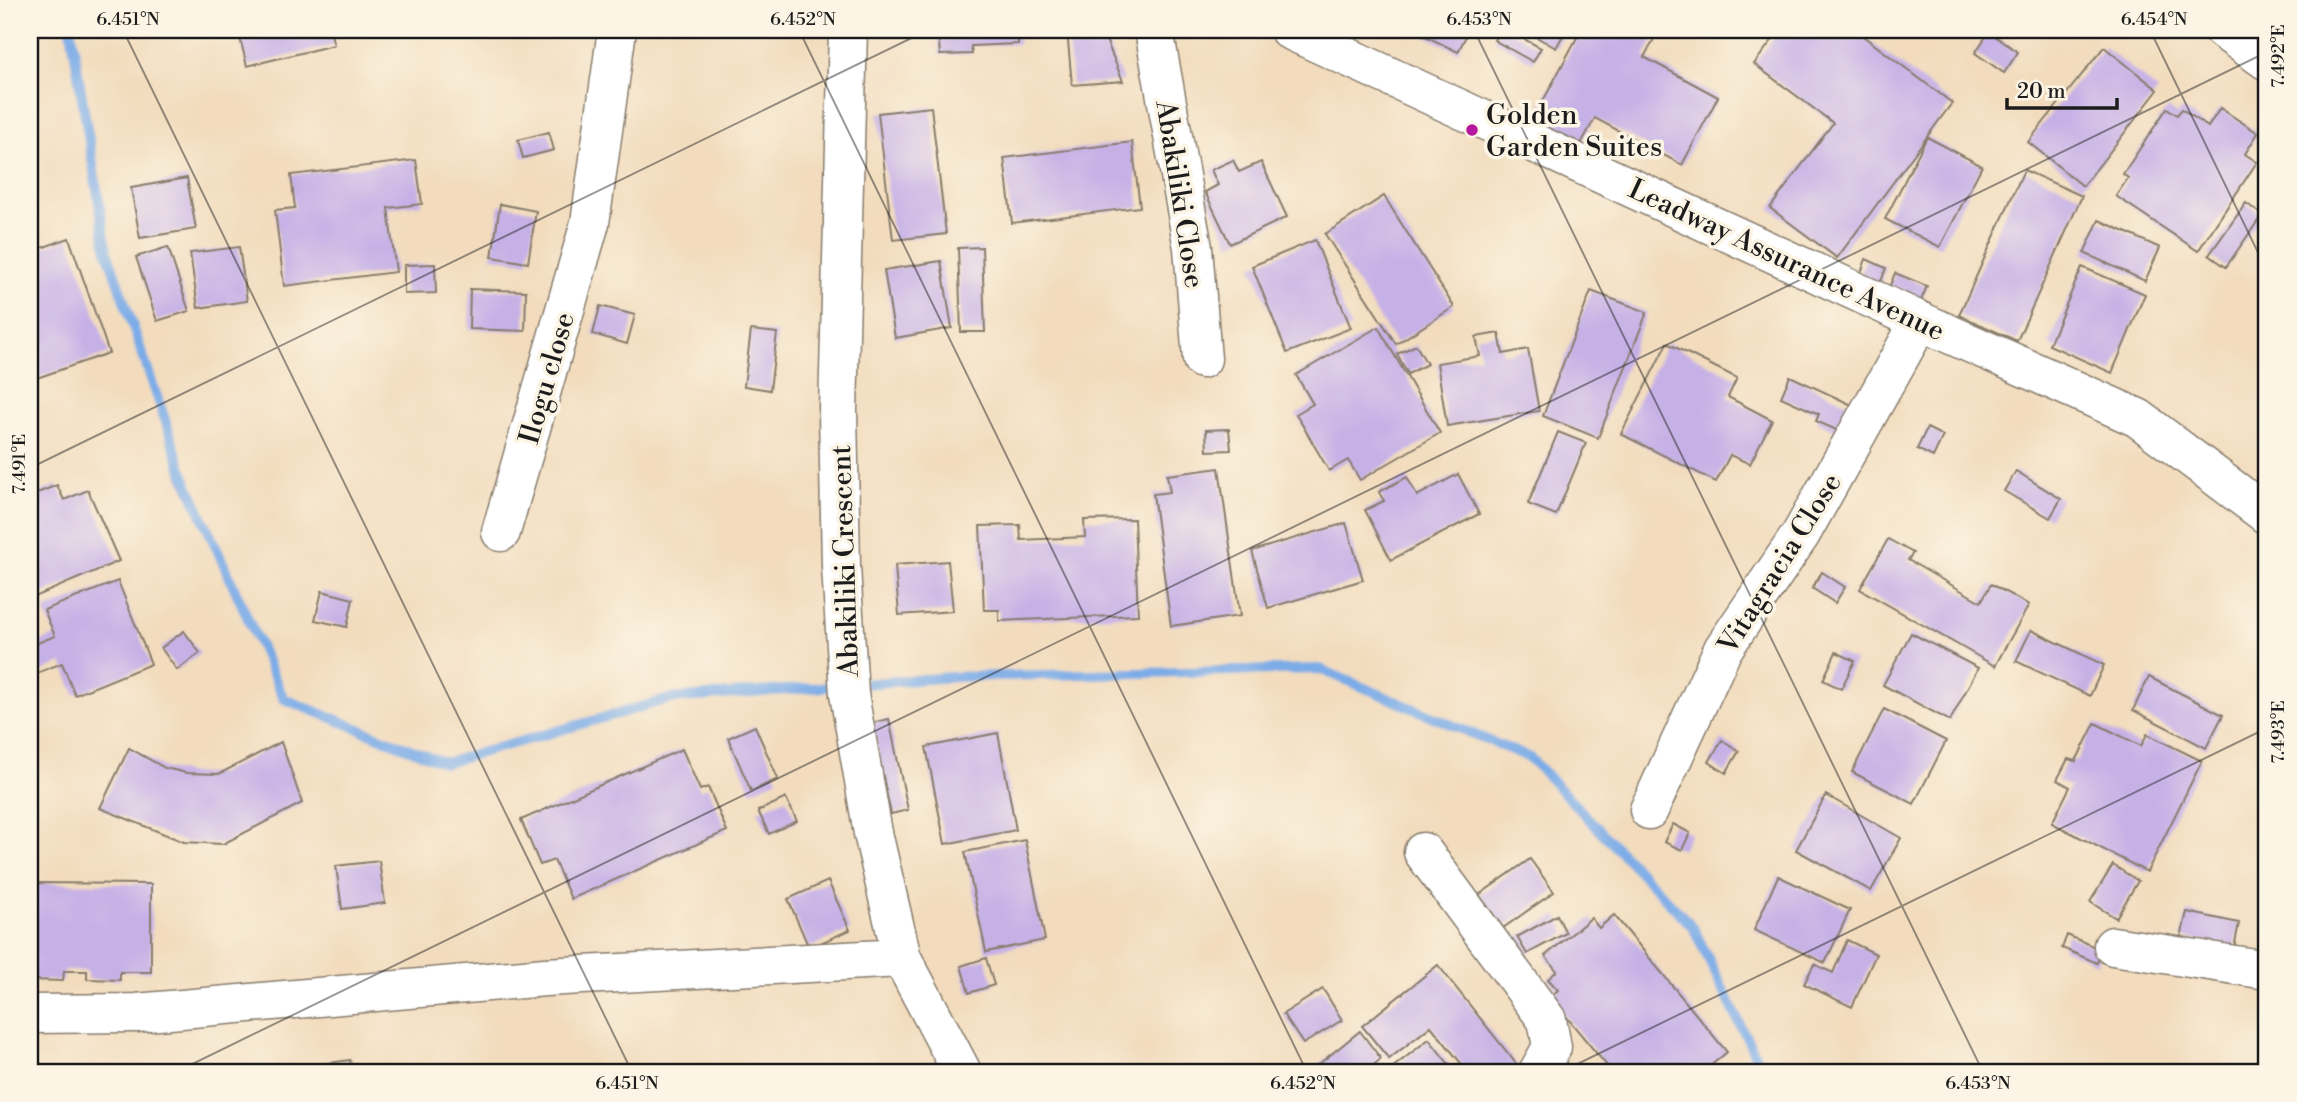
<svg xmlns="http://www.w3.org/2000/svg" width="2297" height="1102" font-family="'Libre Bodoni',serif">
<rect width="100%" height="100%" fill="#fcf5e5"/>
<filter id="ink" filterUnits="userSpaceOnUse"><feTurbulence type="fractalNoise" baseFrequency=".0143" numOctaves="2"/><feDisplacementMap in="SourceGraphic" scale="14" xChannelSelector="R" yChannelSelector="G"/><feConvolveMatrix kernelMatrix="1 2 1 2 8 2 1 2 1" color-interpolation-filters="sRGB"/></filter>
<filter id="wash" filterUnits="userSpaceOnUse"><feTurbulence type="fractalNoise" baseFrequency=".00686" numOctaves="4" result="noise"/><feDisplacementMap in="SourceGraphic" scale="28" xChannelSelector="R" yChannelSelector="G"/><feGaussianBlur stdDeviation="1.57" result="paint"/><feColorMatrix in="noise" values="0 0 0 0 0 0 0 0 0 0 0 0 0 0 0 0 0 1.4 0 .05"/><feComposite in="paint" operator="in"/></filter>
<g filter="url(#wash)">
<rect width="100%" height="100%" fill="#f2dcbd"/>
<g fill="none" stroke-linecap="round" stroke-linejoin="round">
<path stroke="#7bace7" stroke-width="10" d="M71 30 107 251 185 478 284 699 445 763 669 699 952 677 1320 669 1530 758 1693 927 1763 1072"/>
</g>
<g id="blocks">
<g fill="#c6b1e6">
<path d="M238 30H330L334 45 247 66Z"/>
<path d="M938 30H1018V44L971 46 972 54 940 55Z"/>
<path d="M1067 30H1102L1123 81 1072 85Z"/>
<path d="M1413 30H1469L1458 52Z"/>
<path d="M1499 30H1507L1541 48 1533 62 1494 40Z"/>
<path d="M1524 30H1566L1556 48Z"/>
<path d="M1581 30H1659L1644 57 1718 97 1682 165 1595 118 1576 153 1529 127Z"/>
<path d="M1780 30H1855L1952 103 1837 258 1770 208 1833 123 1754 64Z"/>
<path d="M1989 32 2018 52 2004 73 1975 53Z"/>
<path d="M2104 47 2158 90 2083 186 2028 142Z"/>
<path d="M931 107 946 234 893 240 878 113Z"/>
<path d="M2167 108 2177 115 2182 109 2208 127 2220 108 2258 133 2245 154 2257 162 2198 251 2116 196 2128 178 2123 174Z"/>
<path d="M549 132 554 150 523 158 518 140Z"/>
<path d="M1927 137 1982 166 1940 247 1885 219Z"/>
<path d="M1132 142 1140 207 1012 223 1004 158Z"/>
<path d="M416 160 422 204 388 208 396 272 284 286 275 210 295 208 291 175Z"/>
<path d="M1233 160 1239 172 1261 162 1287 217 1230 244 1205 192 1218 185 1211 170Z"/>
<path d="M2024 170 2082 196 2017 341 1959 315Z"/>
<path d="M187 178 196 229 140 238 131 188Z"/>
<path d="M1384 196 1454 307 1396 344 1325 234Z"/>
<path d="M2246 203 2262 215 2226 267 2209 255Z"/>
<path d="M500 204 536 211 528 263 492 257Z"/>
<path d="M2099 220 2160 248 2145 281 2084 253Z"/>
<path d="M69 238 109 353 31 380 30 252Z"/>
<path d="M1315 240 1351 328 1287 353 1252 266Z"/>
<path d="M168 247 189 311 157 321 136 257Z"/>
<path d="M239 247 247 301 198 308 190 253Z"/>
<path d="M982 247 985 332H961L958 248Z"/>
<path d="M1866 259 1886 268 1876 295 1856 287Z"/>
<path d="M941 261 952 328 895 338 884 270Z"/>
<path d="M435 264 436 293 404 294V265Z"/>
<path d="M2082 267 2145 294 2112 373 2049 345Z"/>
<path d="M1895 273 1927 286 1916 313 1884 300Z"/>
<path d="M470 289 526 291 525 331 469 329Z"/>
<path d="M1591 291 1647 312 1598 438 1543 416Z"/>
<path d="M600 306 635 315 627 344 593 334Z"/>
<path d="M1378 327 1440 433 1360 480 1348 460 1329 471 1296 414 1313 404 1296 375Z"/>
<path d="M751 330 777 333 770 390 744 386Z"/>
<path d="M1499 333 1503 354 1528 349 1539 411 1447 426 1437 363 1480 356 1476 337Z"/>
<path d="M1667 343 1737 378 1728 397 1772 420 1750 464 1730 455 1716 482 1621 434Z"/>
<path d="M1416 345 1427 364 1408 374 1397 354Z"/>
<path d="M1790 376 1852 405 1841 432 1816 421 1819 414 1781 397Z"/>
<path d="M1927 428 1943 436 1933 457 1917 449Z"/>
<path d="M1229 429 1231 450 1207 451 1206 430Z"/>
<path d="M1558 432 1586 443 1556 515 1528 504Z"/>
<path d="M1219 468 1240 616 1171 626 1153 494 1170 492 1167 475Z"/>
<path d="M2016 471 2061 499 2050 518 2004 491Z"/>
<path d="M1458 474 1479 514 1391 560 1365 510 1384 501 1379 492 1407 477 1417 496Z"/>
<path d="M57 485 64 500 88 490 119 561 30 599V514L32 512 30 496Z"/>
<path d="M1134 519 1138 615 999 621V610H984L980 526 1020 525 1021 540 1085 537 1084 520Z"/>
<path d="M1346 523 1363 580 1268 608 1252 551Z"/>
<path d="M1888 539 1913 553 1908 560 1981 602 1991 584 2029 605 1995 666 1860 589Z"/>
<path d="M948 561 953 611 899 615 895 565Z"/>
<path d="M1822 572 1845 587 1835 603 1812 588Z"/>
<path d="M118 581 151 664 75 695 62 663 37 673 30 655V646L55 636 44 610Z"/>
<path d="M322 591 353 599 347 627 315 620Z"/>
<path d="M2031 630 2104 665 2090 696 2016 661Z"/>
<path d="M184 631 200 653 177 670 161 648Z"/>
<path d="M1911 633 1978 668 1950 721 1883 685Z"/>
<path d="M1836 652 1855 661 1841 689 1823 680Z"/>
<path d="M2149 677 2223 715 2206 748 2133 710Z"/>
<path d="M1884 709 1946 741 1914 804 1852 772Z"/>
<path d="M889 719 908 810 891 814 871 723Z"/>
<path d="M2095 723 2141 746 2147 734 2202 761 2147 872 2052 823 2070 787 2057 780 2068 759 2076 761Z"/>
<path d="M755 726 778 779 751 791 728 738Z"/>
<path d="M998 733 1016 830 945 844 926 747Z"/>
<path d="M1722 740 1739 751 1726 773 1709 762Z"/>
<path d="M281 742 302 803 223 844 184 842 100 808 129 748 165 768 187 773 219 774Z"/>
<path d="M682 749 700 790 708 787 727 831 571 899 554 860 540 865 521 820Z"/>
<path d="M1826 795 1901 838 1871 891 1796 850Z"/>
<path d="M786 798 797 821 769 834 758 811Z"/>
<path d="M1673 824 1690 833 1682 850 1664 842Z"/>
<path d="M1025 840 1045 940 986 952 965 852Z"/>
<path d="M1530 859 1554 892 1503 928 1479 895Z"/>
<path d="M379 861 385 903 342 909 336 866Z"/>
<path d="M2113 865 2138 881 2116 918 2090 902Z"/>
<path d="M1778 876 1850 910 1825 963 1754 930Z"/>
<path d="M828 881 850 930 809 948 788 899Z"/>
<path d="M30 883 151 884V972H120V980L87 979V971H64L63 981 30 980Z"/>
<path d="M2187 912 2239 923 2234 948 2181 937Z"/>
<path d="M1557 915 1566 933 1527 954 1517 937Z"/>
<path d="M1614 915 1727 1052 1703 1072H1612L1550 997 1558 990 1548 979 1557 971 1545 956 1591 918 1599 928Z"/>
<path d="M2067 935 2102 950 2097 963 2062 948Z"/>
<path d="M1847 940 1876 954 1852 1007 1804 984 1814 964 1833 973Z"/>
<path d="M986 958 994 985 969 993 961 966Z"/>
<path d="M1438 965 1518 1066 1510 1072H1468L1431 1026 1389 1059 1362 1026Z"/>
<path d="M1323 989 1342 1020 1303 1044 1283 1014Z"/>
<path d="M1360 1031 1381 1059 1365 1072H1317L1314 1068Z"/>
<path d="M1429 1039 1455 1072H1387Z"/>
<path d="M350 1060 352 1072H274V1071Z"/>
</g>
</g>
</g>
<g filter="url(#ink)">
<use href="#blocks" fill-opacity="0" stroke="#877c6c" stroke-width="2"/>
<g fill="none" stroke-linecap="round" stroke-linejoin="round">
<defs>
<g id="minor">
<path d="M848 30 838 411 841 567 849 694 873 833 902 958 962 1072"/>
<path d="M1154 30 1193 248 1202 359"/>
<path d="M1289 30 1920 321 2138 418 2267 515"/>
<path d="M2223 30 2267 61"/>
<path d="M501 532 590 223 617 30"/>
<path d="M1649 810 1723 649 1801 534 1920 321"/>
<path d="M1423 852 1547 1020 1552 1047 1538 1072"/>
<path d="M2113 946 2267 970"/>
<path d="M30 1014 136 1013 545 977 902 958"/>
</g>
</defs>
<use href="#minor" stroke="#877c6c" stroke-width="41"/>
<use href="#minor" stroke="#fff" stroke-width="38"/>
</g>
</g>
<path fill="none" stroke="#1c1c1c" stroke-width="2" stroke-opacity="0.45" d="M123 30 632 1072M799 30 1307 1072M1474 30 1983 1072M2150 30 2267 271M30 468 928 30M176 1072 2267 52M1561 1072 2267 728"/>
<circle fill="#b5179e" stroke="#fcf5e5" stroke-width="2.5" cx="1472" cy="130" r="7"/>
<g text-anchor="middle" stroke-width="7" stroke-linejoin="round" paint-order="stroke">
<g font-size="28" fill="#1c1c1c" stroke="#fcf5e5" text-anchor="start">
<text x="1486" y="124">Golden<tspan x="1486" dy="32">Garden Suites</tspan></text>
</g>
<g font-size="28" fill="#1c1c1c" stroke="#fcf5e5">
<text transform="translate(1181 194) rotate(81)" y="10">Abakiliki Close</text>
<text transform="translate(1787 259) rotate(25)" y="10">Leadway Assurance Avenue</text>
<text transform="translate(546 378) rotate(-74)" y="10">Ilogu close</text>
<text transform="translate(844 561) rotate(-92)" y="10">Abakiliki Crescent</text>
<text transform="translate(1779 563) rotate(-58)" y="10">Vitagracia Close</text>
</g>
</g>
<rect width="2297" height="1102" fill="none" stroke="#fcf5e5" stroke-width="77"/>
<path d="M2007 98v10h110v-10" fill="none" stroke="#1c1c1c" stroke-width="3.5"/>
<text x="2017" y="98" font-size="21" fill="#1c1c1c" stroke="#fcf5e5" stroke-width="5" paint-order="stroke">20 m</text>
<rect x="38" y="38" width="2220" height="1026" fill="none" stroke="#1c1c1c" stroke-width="2.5"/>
<g font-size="18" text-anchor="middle" fill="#1c1c1c">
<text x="128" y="25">6.451°N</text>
<text x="803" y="25">6.452°N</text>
<text x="1479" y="25">6.453°N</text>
<text x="2154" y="25">6.454°N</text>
<text transform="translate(2278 56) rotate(-90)" y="6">7.492°E</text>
<text transform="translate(19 464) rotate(-90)" y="6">7.491°E</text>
<text transform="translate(2278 732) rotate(-90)" y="6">7.493°E</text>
<text x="627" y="1089">6.451°N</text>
<text x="1303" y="1089">6.452°N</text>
<text x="1978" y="1089">6.453°N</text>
</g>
</svg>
